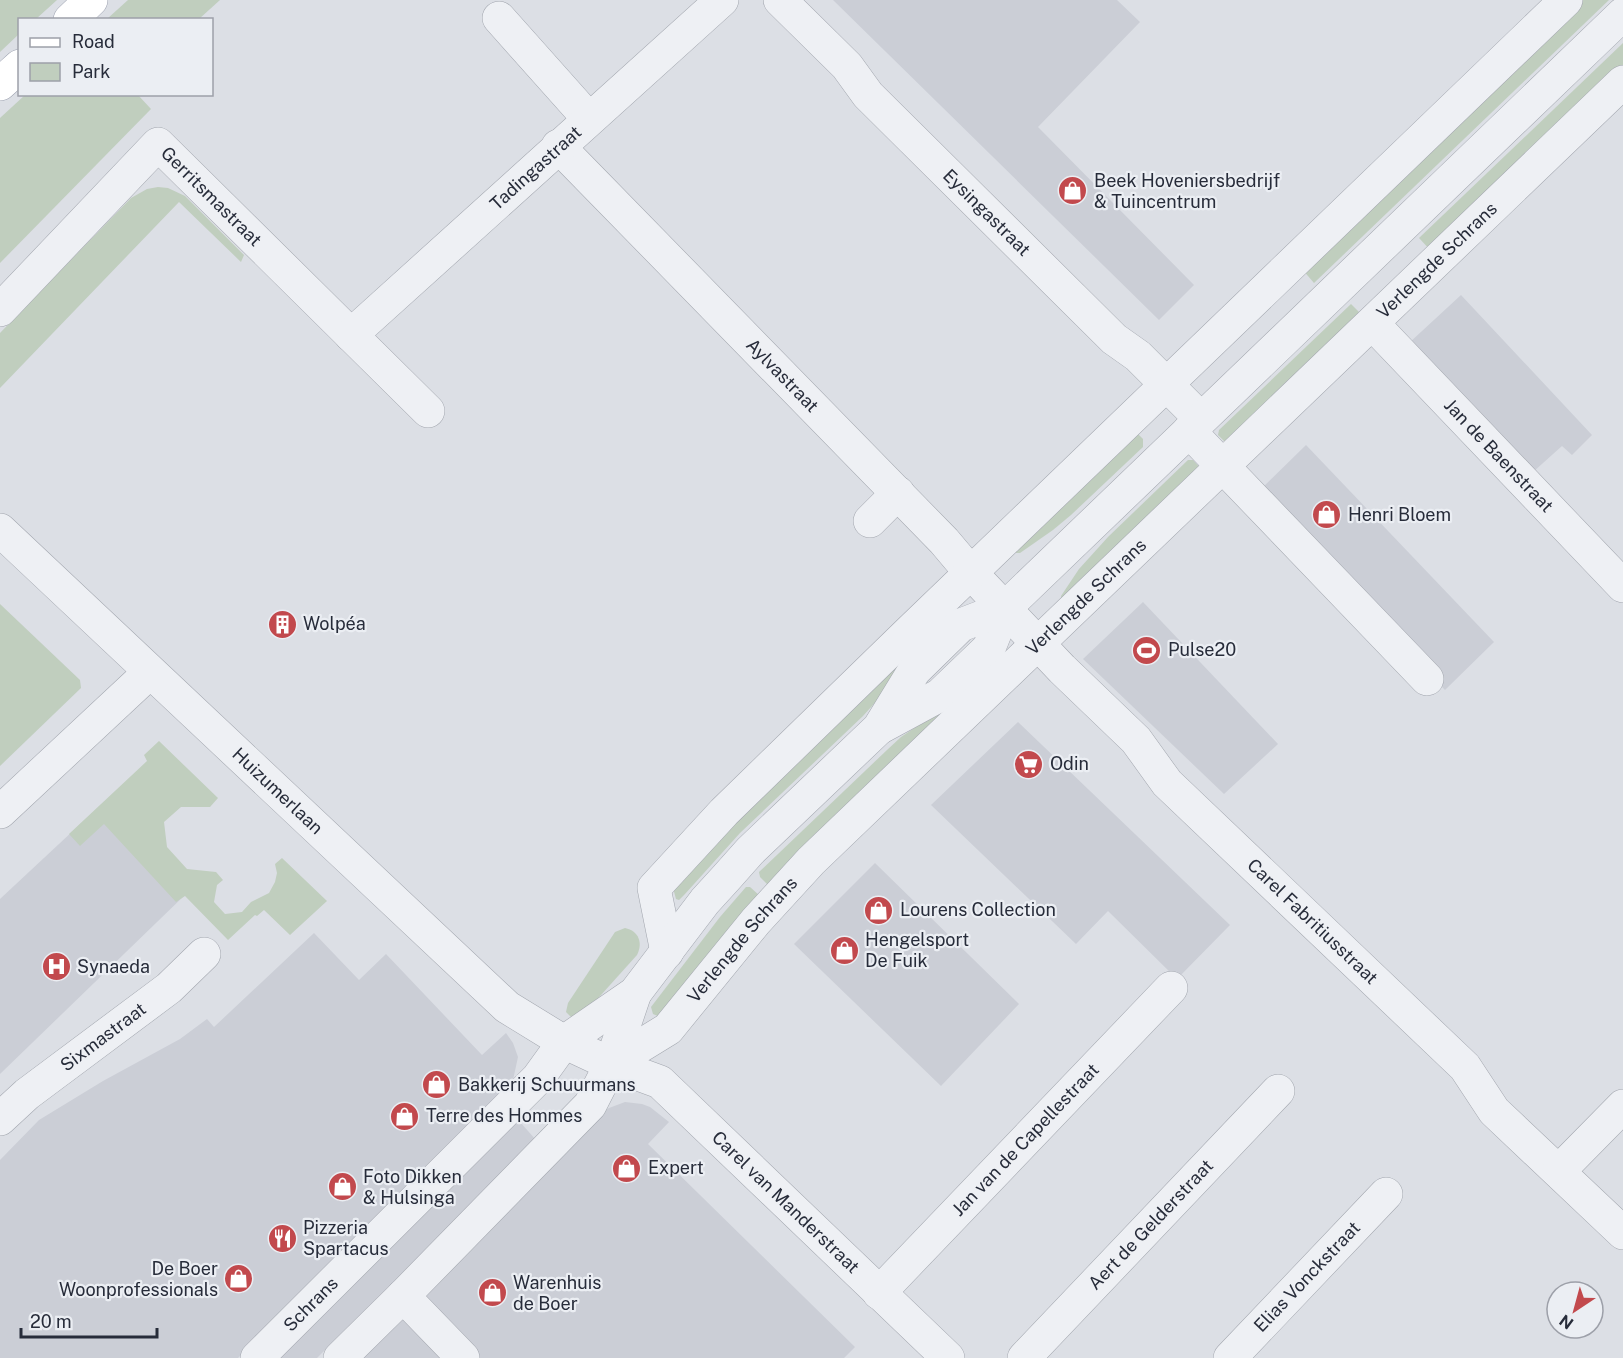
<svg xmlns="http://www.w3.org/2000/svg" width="1623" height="1358" font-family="'Public Sans',sans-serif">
<rect width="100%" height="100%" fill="#dcdfe5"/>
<g fill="#cbced6">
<path d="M833 0H1117L1140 22 1038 127 1194 285 1159 320Z"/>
<path d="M1461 295 1592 435 1572 455 1562 446 1533 472 1409 343Z"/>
<path d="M1306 445 1494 642 1445 690 1257 493Z"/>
<path d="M1143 602 1278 744 1224 794 1083 659Z"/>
<path d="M1018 722 1230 925 1177 979 1108 911 1076 944 931 805Z"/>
<path d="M104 802 188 892 0 1074V899Z"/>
<path d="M875 863 1019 1004 941 1086 794 944Z"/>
<path d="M314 933 359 980 386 954 482 1055 506 1033 513 1043 518 1057 513 1080 238 1358H0V1160L39 1120 103 1081 180 1039 207 1019 214 1027Z"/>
<path d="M625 1102 642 1104 650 1107 669 1122 648 1144 855 1347 844 1358H355L601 1113 609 1108Z"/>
<path d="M516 1120 520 1122 536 1140 317 1358H276Z"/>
</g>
<g fill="#c0cebe">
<path d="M0 0H57L36 19 20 20 19 34 0 52Z"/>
<path d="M128 0H220L199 19H107Z"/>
<path d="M1582 0H1609L1314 283 1302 269Z"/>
<path d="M1623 43V68L1432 252 1419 238Z"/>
<path d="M25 95H138L151 109 0 263V118Z"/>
<path d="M158 187 168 188 185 196 244 255 241 262 179 202 0 388V333L131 198 147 189Z"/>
<path d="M1351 304 1364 317 1227 444 1218 435 1219 430Z"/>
<path d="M1138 434 1143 439V447L1071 515 1053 530 1020 553H1016L1014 548Z"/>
<path d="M1188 460H1193L1201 469 1061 601V596L1079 569 1108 537Z"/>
<path d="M0 604 80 680 81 688 0 766Z"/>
<path d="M900 656 905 661 882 695 863 716 740 833 685 894 679 900 676 899 673 888 675 882Z"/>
<path d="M947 706 952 712 769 886 760 877 759 872 887 750 901 737Z"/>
<path d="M159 741 218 798 210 807H181L164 822 167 847 187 869 216 872 223 880 217 885 214 902 225 914 242 912 251 902 269 893 275 882 277 873 275 864 282 858 327 901 290 935 264 910 257 916 255 915 228 940 185 896 176 902 104 824 80 846 69 834 147 761 144 755Z"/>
<path d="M746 887H750L760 896 660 1017 653 1014 651 1007 720 917Z"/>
<path d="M625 928C639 931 643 943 637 955L592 1005 572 1018 566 1012 568 1003 615 932Z"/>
</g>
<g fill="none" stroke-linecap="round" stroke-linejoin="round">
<defs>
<g id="minor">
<path id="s1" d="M780 0 847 66 868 95 1114 339 1138 356 1201 419"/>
<path d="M499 18 589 119"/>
<path id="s2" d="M558 146 944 541 971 573 1062 669 1136 740 1167 783 1465 1067 1494 1111 1623 1233"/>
<path id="s3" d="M0 310 158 144 428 411"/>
<path id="s4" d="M1373 324 1623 586"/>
<path id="s5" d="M351 335 722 0"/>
<path d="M1189 431 1427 679"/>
<path d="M870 521 898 493"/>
<path id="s6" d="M0 530 507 1007 564 1042 611 1064 660 1082 948 1358"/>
<path d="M881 727 940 695 989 648 1005 608"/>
<path d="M0 812 150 672"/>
<path d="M667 952 654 888 724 812 909 632 1566 0"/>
<path id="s7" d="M611 1064 668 1029 756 921 811 861 1623 82"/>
<path id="s8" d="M0 1119 27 1094 169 988 204 954"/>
<path d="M1559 1171 1623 1106"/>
<path id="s9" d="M879 1293 1171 988"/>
<path d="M403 1296 463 1358"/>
<path id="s10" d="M257 1358 538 1078 564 1042 635 993 705 901 726 878 750 851 879 728 914 671 961 625 1005 608 1623 14"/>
<path d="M340 1358 403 1296 590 1105 611 1064 635 993"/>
<path id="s11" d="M1024 1358 1278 1091"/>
<path id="s12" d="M1230 1358 1386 1194"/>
</g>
<g id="major">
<path d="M70 20 91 0"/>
<path d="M0 84 20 66"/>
</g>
</defs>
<use href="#minor" stroke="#a2a6ae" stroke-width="34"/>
<use href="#major" stroke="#9da2b0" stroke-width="34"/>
<use href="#minor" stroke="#eef0f4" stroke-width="33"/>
<use href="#major" stroke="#fff" stroke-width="33"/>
</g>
<defs>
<symbol id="shop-disc" viewBox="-11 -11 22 22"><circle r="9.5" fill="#c2494d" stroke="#ebeef3"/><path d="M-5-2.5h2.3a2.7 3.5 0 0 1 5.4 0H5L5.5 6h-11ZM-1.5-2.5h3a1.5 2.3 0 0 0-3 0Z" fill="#fff"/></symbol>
<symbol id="building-disc" viewBox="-11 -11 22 22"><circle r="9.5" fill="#c2494d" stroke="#ebeef3"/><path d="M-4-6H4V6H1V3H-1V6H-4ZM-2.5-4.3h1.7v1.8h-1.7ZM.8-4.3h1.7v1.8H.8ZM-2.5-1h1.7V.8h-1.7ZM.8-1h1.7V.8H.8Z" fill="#fff"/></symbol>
<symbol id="stadium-disc" viewBox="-11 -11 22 22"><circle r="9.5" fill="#c2494d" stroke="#ebeef3"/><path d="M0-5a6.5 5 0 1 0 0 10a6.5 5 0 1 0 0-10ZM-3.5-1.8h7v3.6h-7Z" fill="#fff"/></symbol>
<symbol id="supermarket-disc" viewBox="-11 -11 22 22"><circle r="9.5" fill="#c2494d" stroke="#ebeef3"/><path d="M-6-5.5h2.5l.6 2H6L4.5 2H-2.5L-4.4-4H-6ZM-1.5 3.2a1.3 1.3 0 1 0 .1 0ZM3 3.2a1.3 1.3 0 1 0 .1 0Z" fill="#fff"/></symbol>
<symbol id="hospital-disc" viewBox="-11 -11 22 22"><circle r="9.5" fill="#c2494d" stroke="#ebeef3"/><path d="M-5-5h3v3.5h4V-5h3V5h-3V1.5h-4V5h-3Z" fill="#fff"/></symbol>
<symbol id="restaurant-disc" viewBox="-11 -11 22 22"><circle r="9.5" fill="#c2494d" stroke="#ebeef3"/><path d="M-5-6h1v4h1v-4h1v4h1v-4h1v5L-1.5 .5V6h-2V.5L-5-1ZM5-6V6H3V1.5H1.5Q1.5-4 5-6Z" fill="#fff"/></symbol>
</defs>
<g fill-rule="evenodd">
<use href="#shop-disc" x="1056" y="174" width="33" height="33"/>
<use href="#shop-disc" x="1310" y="498" width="33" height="33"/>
<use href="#building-disc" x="266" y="608" width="33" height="33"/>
<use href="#stadium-disc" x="1130" y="634" width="33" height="33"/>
<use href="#supermarket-disc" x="1012" y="748" width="33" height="33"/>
<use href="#shop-disc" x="862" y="894" width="33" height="33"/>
<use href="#shop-disc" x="828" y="934" width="33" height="33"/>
<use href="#hospital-disc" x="40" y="950" width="33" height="33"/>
<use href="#shop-disc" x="420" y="1068" width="33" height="33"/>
<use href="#shop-disc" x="388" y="1100" width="33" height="33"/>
<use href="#shop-disc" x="610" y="1152" width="33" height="33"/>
<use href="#shop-disc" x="326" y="1170" width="33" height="33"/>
<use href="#restaurant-disc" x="266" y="1222" width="33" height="33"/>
<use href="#shop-disc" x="222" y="1262" width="33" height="33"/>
<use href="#shop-disc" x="476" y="1276" width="33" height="33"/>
</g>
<g text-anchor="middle" stroke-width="4.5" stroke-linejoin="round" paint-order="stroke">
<g font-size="18" fill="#272c3a" stroke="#ebeef3">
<text dy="6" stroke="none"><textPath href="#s5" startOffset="249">Tadingastraat</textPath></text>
<text dy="6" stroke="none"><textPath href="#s3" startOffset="304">Gerritsmastraat</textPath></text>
<text dy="6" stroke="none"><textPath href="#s1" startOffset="297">Eysingastraat</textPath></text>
<text dy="6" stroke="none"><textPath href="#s7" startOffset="1155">Verlengde Schrans</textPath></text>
<text dy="6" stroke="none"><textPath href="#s2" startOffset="321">Aylvastraat</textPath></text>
<text dy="6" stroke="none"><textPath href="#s4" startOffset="182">Jan de Baenstraat</textPath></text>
<text dy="6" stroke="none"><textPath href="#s7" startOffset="669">Verlengde Schrans</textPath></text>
<text dy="6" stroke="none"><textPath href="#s6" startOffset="381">Huizumerlaan</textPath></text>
<text dy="6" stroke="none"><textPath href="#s2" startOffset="1083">Carel Fabritiusstraat</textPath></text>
<text dy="6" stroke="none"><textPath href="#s7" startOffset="183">Verlengde Schrans</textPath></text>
<text dy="6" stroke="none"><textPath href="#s8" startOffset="132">Sixmastraat</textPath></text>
<text dy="6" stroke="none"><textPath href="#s9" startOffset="212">Jan van de Capellestraat</textPath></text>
<text dy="6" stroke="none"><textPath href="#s6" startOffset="1041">Carel van Manderstraat</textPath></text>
<text dy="6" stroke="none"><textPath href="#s11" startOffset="184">Aert de Gelderstraat</textPath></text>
<text dy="6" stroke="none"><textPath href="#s12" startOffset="112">Elias Vonckstraat</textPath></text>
<text dy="6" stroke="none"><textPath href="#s10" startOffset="76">Schrans</textPath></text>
</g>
<g font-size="18" fill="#272c3a" stroke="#ebeef3" text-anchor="start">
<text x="1094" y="187">Beek Hoveniersbedrijf<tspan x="1094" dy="21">&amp; Tuincentrum</tspan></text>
<text x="1348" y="521">Henri Bloem</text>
<text x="303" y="630">Wolpéa</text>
<text x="1168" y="656">Pulse20</text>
<text x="1050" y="770">Odin</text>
<text x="900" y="916">Lourens Collection</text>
<text x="865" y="946">Hengelsport<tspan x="865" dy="21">De Fuik</tspan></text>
<text x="77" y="973">Synaeda</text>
<text x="458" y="1091">Bakkerij Schuurmans</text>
<text x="426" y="1122">Terre des Hommes</text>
<text x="648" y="1174">Expert</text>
<text x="363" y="1183">Foto Dikken<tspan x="363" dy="21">&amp; Hulsinga</tspan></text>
<text x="303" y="1234">Pizzeria<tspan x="303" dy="21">Spartacus</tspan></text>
<text x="218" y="1275" text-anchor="end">De Boer<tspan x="218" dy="21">Woonprofessionals</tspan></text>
<text x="513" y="1289">Warenhuis<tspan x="513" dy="21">de Boer</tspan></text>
</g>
</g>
<rect x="18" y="18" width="195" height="78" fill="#ebeef3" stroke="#9da0a9" stroke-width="1.5"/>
<rect x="30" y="38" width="30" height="9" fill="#ffffff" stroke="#9da0a9" stroke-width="1.5"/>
<text x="72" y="48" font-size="18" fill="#272c3a">Road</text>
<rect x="30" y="63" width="30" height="18" fill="#c0cebe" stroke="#9da0a9" stroke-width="1.5"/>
<text x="72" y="78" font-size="18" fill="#272c3a">Park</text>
<g transform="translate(1575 1310) rotate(216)"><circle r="28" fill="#ebeef3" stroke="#9da0a9" stroke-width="1.5"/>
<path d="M0-4.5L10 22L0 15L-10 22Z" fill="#c2494d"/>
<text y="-9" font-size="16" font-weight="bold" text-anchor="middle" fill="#272c3a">N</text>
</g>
<path d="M21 1328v9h136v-9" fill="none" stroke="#272c3a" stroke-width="3"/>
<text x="30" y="1328" font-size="18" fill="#272c3a" stroke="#ebeef3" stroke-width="4.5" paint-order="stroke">20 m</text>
</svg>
